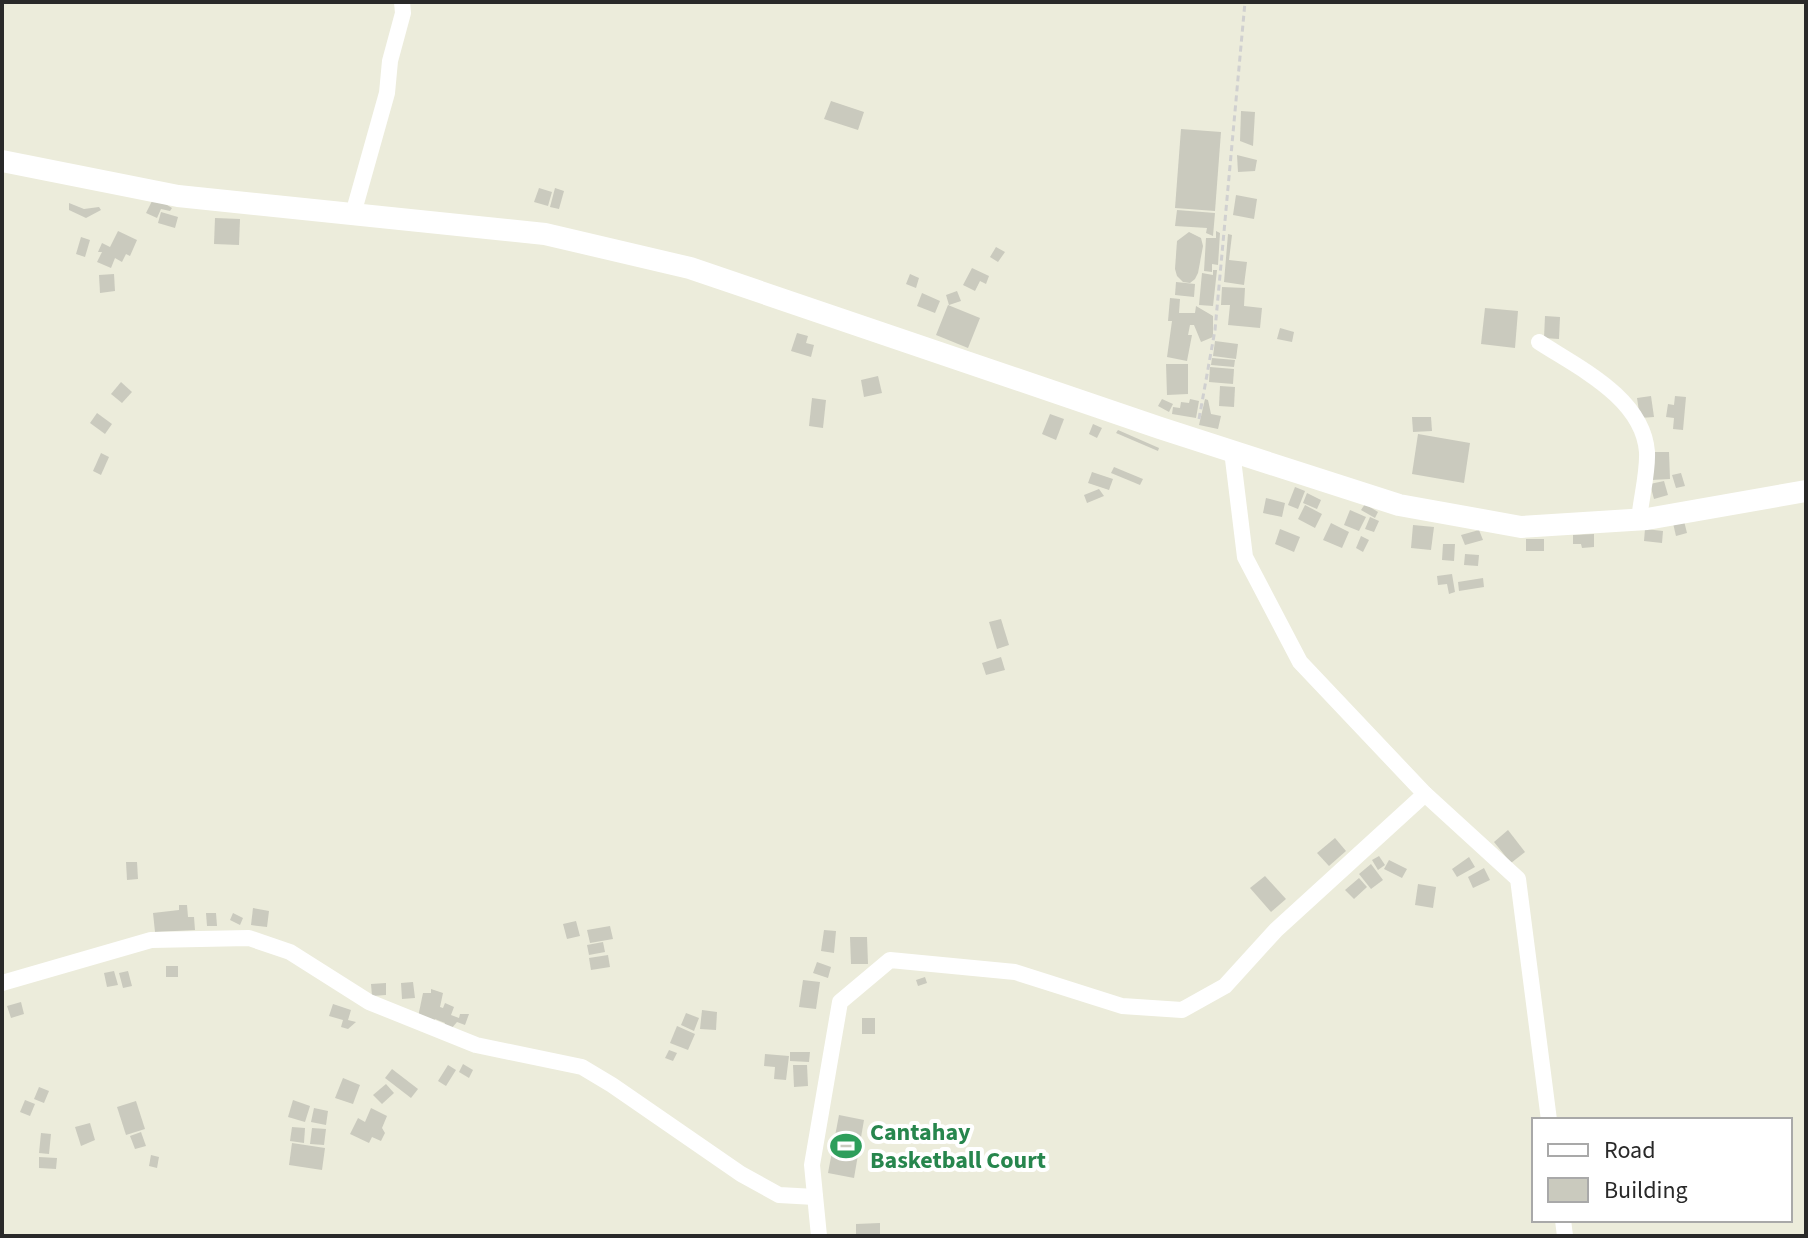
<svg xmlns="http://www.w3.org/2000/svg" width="1808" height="1238" font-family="'Source Sans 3',sans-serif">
<rect width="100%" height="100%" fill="#ececdb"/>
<g fill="#cacabe">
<path d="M831 101 864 112 858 130 824 119Z"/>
<path d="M1241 111 1255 112 1253 146 1240 141Z"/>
<path d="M1181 129 1221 132 1215 211 1175 208Z"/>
<path d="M1237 155 1257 160 1255 171 1238 172Z"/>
<path d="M539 188 552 192 548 206 534 202Z"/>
<path d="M555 188 564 191 559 209 550 207Z"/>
<path d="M1236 195 1257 199 1254 219 1233 215Z"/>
<path d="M154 197 172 208 170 211 161 209 157 218 146 213Z"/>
<path d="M69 203 84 209 99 207 101 210 86 218 69 210Z"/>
<path d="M1177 210 1215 213 1213 236 1206 233 1207 228 1175 226Z"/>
<path d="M161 212 178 217 175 228 158 223Z"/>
<path d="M215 218 240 219 239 245 214 244Z"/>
<path d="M118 231 137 240 130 256 126 254 122 262 115 258 111 268 97 262 102 252H98L102 243 110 247Z"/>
<path d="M1216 231 1220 233 1218 265 1212 264V272L1204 271 1206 238H1216Z"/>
<path d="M1189 232 1201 238 1203 246 1198 273 1195 279 1190 283 1183 282 1177 276 1175 269 1177 241Z"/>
<path d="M1228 234 1232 235 1229 260 1247 262 1244 285 1224 282Z"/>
<path d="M81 237 90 240 85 257 76 254Z"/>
<path d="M996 247 1005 252 998 262 990 257Z"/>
<path d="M972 268 989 276 986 284 980 281 975 291 963 285Z"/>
<path d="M1213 270H1217L1213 306 1199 305 1202 273 1213 275Z"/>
<path d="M114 274 115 291 100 293 99 275Z"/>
<path d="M910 274 919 278 916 288 906 284Z"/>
<path d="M1176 282 1195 284 1194 297 1175 295Z"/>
<path d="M1222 287 1245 288 1244 306 1262 308 1260 328 1228 325 1230 305H1221Z"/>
<path d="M957 291 961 301 949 305 946 295Z"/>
<path d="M922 293 940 301 935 313 917 306Z"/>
<path d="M1170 298 1180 299 1179 313H1195L1196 306 1213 316V337L1201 342 1194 325H1190L1188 335H1192L1187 361 1167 357 1172 321H1168Z"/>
<path d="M948 305 980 318 968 348 936 335Z"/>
<path d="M1485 308 1518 311 1515 348 1481 344Z"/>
<path d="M1545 316 1560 317 1559 339 1544 338Z"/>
<path d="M1280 328 1294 332 1292 342 1277 339Z"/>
<path d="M797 333 808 336 806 343 814 345 811 357 791 351Z"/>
<path d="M1215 341 1238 344 1236 359 1213 356Z"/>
<path d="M1212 358 1235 360 1234 367 1211 365Z"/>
<path d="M1166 364H1188V394L1167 395Z"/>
<path d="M1210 367 1234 369 1233 384 1209 382Z"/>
<path d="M878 376 882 393 864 397 861 380Z"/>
<path d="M121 382 132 392 122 403 111 394Z"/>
<path d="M1220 386 1235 387 1234 407 1219 406Z"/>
<path d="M1651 396 1654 417 1640 418 1637 398Z"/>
<path d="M1675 396 1686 397 1683 430 1673 429 1674 418 1666 417 1668 404 1674 405Z"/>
<path d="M812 398 826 400 823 428 809 426Z"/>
<path d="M1162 399 1173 404 1169 412 1158 406Z"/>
<path d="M1190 399 1199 401 1196 418 1172 414 1173 407 1180 408 1181 402 1189 403Z"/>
<path d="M1205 399 1208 400 1211 414 1221 416 1218 429 1199 425Z"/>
<path d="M97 413 112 424 105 434 90 423Z"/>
<path d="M1050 414 1064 419 1056 440 1042 434Z"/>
<path d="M1412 417H1431L1432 431 1413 432Z"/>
<path d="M1093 424 1102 428 1097 438 1089 434Z"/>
<path d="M1118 430 1159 448 1158 451 1116 433Z"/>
<path d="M1418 434 1470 443 1464 483 1412 474Z"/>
<path d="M1650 452H1669L1670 479 1651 480Z"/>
<path d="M101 453 109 457 101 475 93 471Z"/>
<path d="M1114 467 1143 479 1140 485 1111 473Z"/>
<path d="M1092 472 1113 479 1109 490 1088 483Z"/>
<path d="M1681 473 1685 486 1676 488 1672 475Z"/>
<path d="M1664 481 1668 495 1654 499 1650 484Z"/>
<path d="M1295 487 1305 491 1298 509 1288 505Z"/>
<path d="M1099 489 1104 496 1087 503 1084 495Z"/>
<path d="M1307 493 1321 500 1317 509 1303 503Z"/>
<path d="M1266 498 1285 503 1282 517 1263 513Z"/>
<path d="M1365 504 1378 512 1375 518 1361 510Z"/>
<path d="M1305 505 1322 514 1315 528 1298 519Z"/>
<path d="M1350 510 1366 517 1359 531 1344 525Z"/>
<path d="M1370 517 1379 521 1374 532 1365 529Z"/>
<path d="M1683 517 1687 533 1676 536 1672 519Z"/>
<path d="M1331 523 1349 532 1342 548 1323 540Z"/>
<path d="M1413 525 1434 527 1431 550 1411 548Z"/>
<path d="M1280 529 1300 537 1294 552 1275 544Z"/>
<path d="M1645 529 1663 531 1662 543 1644 541Z"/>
<path d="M1479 530 1483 540 1465 545 1461 535Z"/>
<path d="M1594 534V547L1582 548 1581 544H1573V535Z"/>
<path d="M1361 536 1369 540 1363 552 1356 548Z"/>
<rect x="1526" y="539" width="18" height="12"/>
<path d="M1443 544H1455L1454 561 1442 560Z"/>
<path d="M1465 554 1479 555 1478 566 1464 565Z"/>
<path d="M1452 574 1455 592 1449 594 1447 584 1438 585 1437 576Z"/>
<path d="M1483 578 1484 587 1459 591 1458 582Z"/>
<path d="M1001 619 1009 645 997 649 989 622Z"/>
<path d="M1001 657 1005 670 986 675 982 663Z"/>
<path d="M1508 830 1525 852 1511 863 1494 842Z"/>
<path d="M1335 838 1346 851 1329 866 1317 853Z"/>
<path d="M1379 856 1385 865 1378 870 1372 860Z"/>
<path d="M1469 857 1475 867 1457 877 1452 869Z"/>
<path d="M1389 860 1407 869 1402 878 1384 869Z"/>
<path d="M126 862H137L138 879 127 880Z"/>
<path d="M1371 864 1383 880 1371 889 1359 874Z"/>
<path d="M1484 868 1490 880 1473 888 1468 877Z"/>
<path d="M1265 876 1286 899 1271 912 1250 888Z"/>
<path d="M1359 878 1367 887 1354 899 1345 890Z"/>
<path d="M1418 884 1436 887 1433 908 1415 905Z"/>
<path d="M179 905H187L188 917H194L195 930 155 932 153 913 179 910Z"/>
<path d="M253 908 269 911 267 927 251 925Z"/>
<path d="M206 913H216L217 926H207Z"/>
<path d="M233 913 243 918 240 925 230 920Z"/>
<path d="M576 921 580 936 567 939 563 924Z"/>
<path d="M610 926 613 939 590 943 587 930Z"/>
<path d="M824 930 836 931 834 953 821 951Z"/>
<path d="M850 937H867L868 964H851Z"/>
<path d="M603 942 605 952 589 955 587 945Z"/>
<path d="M608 955 610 967 591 970 589 958Z"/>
<path d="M817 962 831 967 828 978 813 973Z"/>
<rect x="166" y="966" width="12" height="11"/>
<path d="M114 971 118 985 107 987 104 973Z"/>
<path d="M128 971 132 986 123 988 119 973Z"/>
<path d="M925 977 927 983 918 986 916 980Z"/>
<path d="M803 980 820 982 816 1009 799 1007Z"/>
<path d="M413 982 415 998 402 999 401 983Z"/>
<path d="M386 983V995L372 996 371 984Z"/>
<path d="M431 989 443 993 440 1007 443 1008 445 1003 454 1007 451 1015 459 1018 460 1014H469L465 1025 457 1022 451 1029 444 1026 445 1023 435 1019 434 1022 418 1017 423 993H431Z"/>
<path d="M21 1002 24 1014 11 1018 7 1006Z"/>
<path d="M333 1004 351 1010 348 1020 356 1022 348 1029 341 1027 343 1020 329 1016Z"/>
<path d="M702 1010 717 1012 716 1030 700 1029Z"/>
<path d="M686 1013 699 1018 694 1031 681 1025Z"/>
<rect x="862" y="1018" width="13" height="16"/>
<path d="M677 1026 695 1034 688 1050 670 1043Z"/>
<path d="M669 1050 677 1053 673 1061 665 1058Z"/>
<path d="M790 1052H810L809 1062 790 1061Z"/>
<path d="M765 1054 789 1056 786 1080 774 1079 775 1067 764 1066Z"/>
<path d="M463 1064 473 1070 469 1078 459 1072Z"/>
<path d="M448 1065 456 1070 446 1086 438 1081Z"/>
<path d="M793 1065H807L808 1086 794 1087Z"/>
<path d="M392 1069 418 1089 411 1098 385 1078Z"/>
<path d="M343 1078 360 1085 353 1104 335 1098Z"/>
<path d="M386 1084 394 1093 382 1104 373 1095Z"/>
<path d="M39 1087 49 1091 44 1103 34 1099Z"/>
<path d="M25 1100 35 1104 30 1116 20 1112Z"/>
<path d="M293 1100 310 1106 305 1122 288 1117Z"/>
<path d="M136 1101 145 1129 126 1135 117 1107Z"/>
<path d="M314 1108 328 1111 326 1125 311 1122Z"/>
<path d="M371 1108 387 1116 382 1128 385 1133 381 1141 372 1137 369 1143 350 1134 358 1118 365 1122Z"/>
<path d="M839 1115 864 1120 854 1178 828 1173Z"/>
<path d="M90 1123 95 1140 81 1146 75 1127Z"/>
<path d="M292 1127 305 1128 304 1143 290 1141Z"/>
<path d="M312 1128 326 1129 324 1145 310 1144Z"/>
<path d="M141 1132 146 1146 135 1149 130 1136Z"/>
<path d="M41 1133 51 1134 49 1154 39 1153Z"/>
<path d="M292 1143 325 1148 322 1170 289 1165Z"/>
<path d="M151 1155 159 1157 157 1168 149 1166Z"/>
<path d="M39 1157 57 1158 56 1169 39 1168Z"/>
<path d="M880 1223V1236H856V1224Z"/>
</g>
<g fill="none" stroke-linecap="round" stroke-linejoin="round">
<path stroke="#d0d0d0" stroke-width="3" stroke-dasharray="6 4" stroke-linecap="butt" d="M1199 419 1215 330 1245 2"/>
<g stroke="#fff" stroke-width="16">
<path d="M353 214 387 93 390 61 403 13 402 2"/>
<path d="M1539 342C1579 368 1643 398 1647 452 1648 473 1641 498 1639 520"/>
<path d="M1232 451 1245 557 1300 662 1425 794 1518 879 1549 1120"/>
<path d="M2 983 151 940 249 938 290 952 369 1002 476 1045 582 1067 612 1085 741 1174 779 1195 815 1197"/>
<path d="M1563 1220 1565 1236"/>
<path d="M819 1236 812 1165 840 1002 890 960 1015 972 1122 1006 1182 1010 1225 986 1276 930 1425 794"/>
</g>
<path stroke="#fff" stroke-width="22" d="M2 161 178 196 545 234 690 268 1160 428 1399 505 1521 527 1647 519 1806 491"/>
</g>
<defs>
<symbol id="stadium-bare" viewBox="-9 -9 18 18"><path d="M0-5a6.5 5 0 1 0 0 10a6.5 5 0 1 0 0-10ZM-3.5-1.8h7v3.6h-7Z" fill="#2e9e5b" stroke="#fff" stroke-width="2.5" paint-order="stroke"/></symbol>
</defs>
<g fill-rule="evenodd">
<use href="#stadium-bare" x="824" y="1124" width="44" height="44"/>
</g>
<g text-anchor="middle" stroke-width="8" stroke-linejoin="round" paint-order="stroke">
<g font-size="24" font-weight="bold" fill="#27864d" stroke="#fff" text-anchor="start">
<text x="870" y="1140">Cantahay<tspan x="870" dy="28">Basketball Court</tspan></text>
</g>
</g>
<rect width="1808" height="1238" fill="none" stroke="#292929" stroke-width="8"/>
<rect x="1532" y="1118" width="260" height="104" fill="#ffffff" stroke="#a9a9a9" stroke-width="2"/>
<rect x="1548" y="1144" width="40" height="12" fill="#ffffff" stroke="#a9a9a9" stroke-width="2"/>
<text x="1604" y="1158" font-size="24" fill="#292929">Road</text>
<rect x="1548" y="1178" width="40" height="24" fill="#cacabe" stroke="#a9a9a9" stroke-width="2"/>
<text x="1604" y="1198" font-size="24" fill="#292929">Building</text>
</svg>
